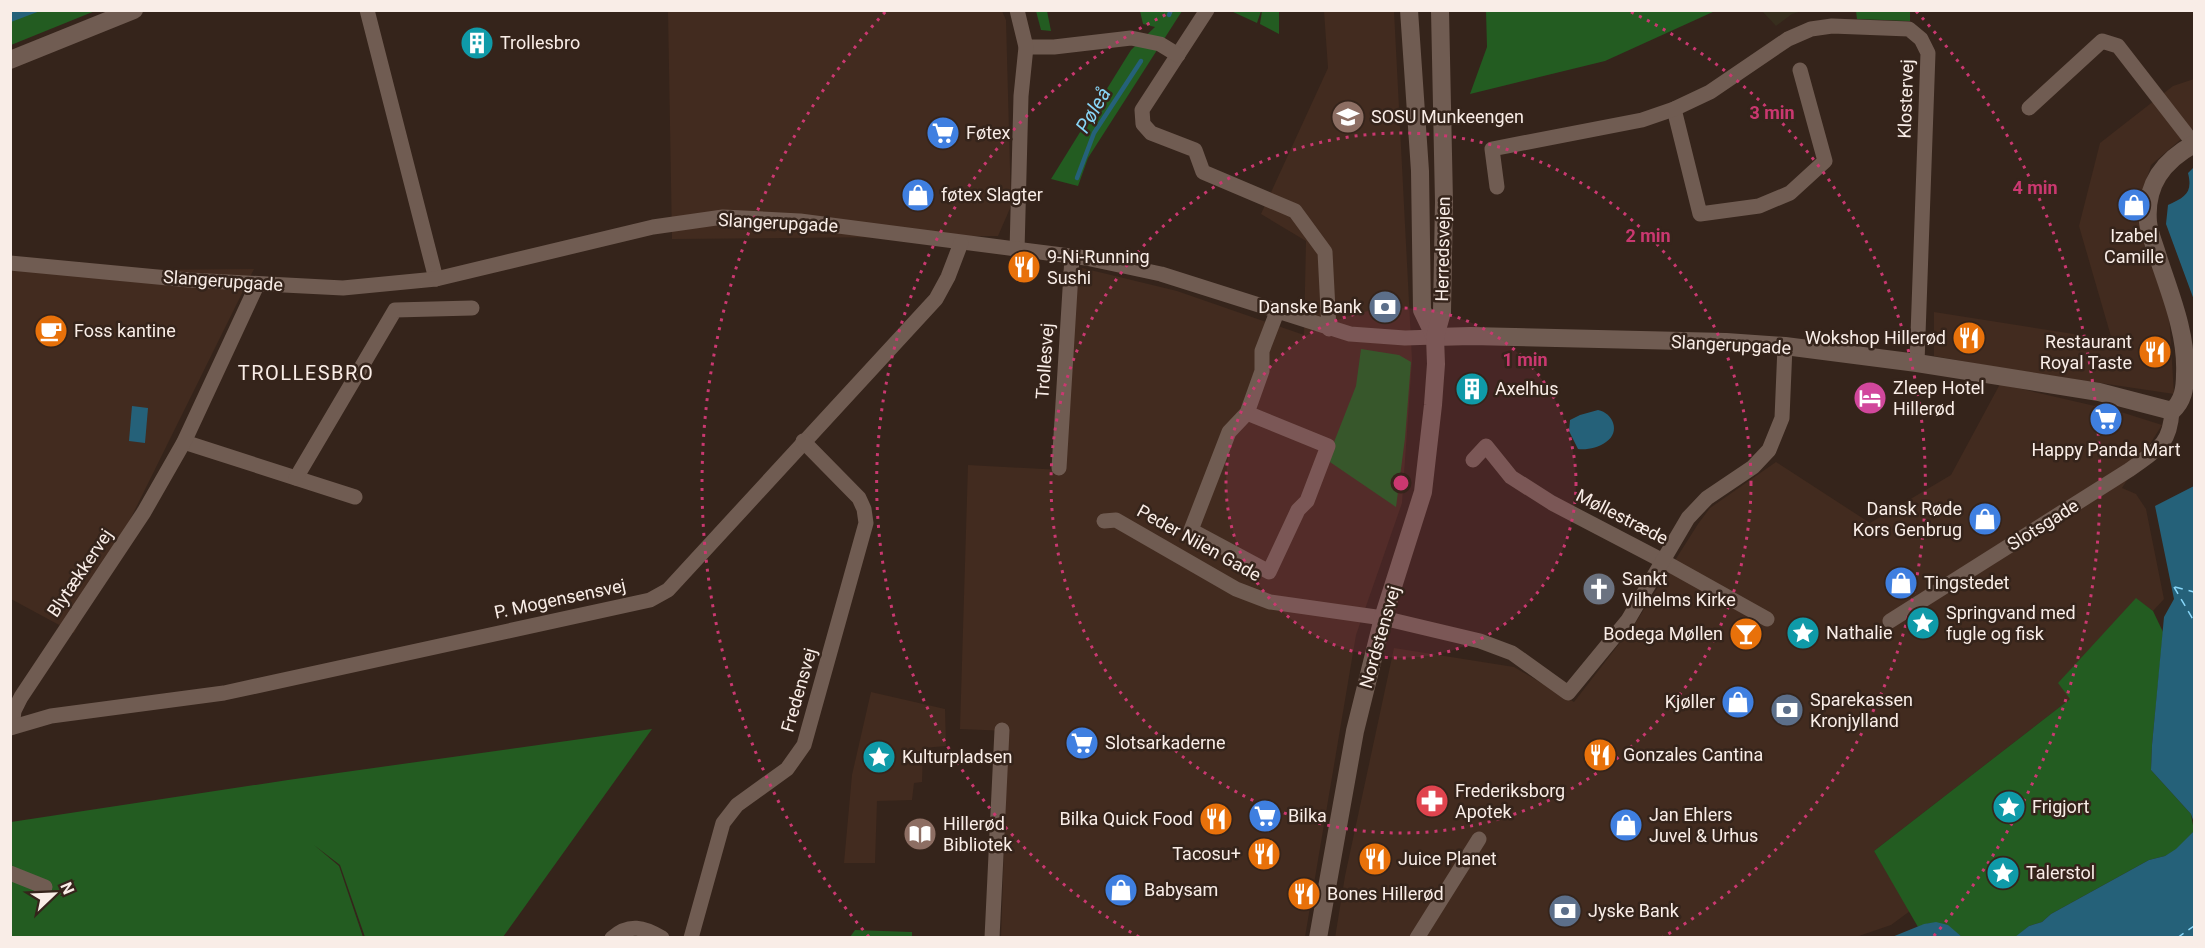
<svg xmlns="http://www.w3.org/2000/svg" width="2205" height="948" font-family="Roboto,sans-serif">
<rect width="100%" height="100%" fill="#35241b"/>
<g fill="#422b1f">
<path d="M668 11H1002L1006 20 1011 206 998 236 672 239Z"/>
<path d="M1324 11H1394L1412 360 1402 503 1356 635 1305 937H1001L1008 731 960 729 968 465 1061 470 1074 266 1177 291 1304 335 1306 241 1261 214 1328 68Z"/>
<path d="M2194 79V128L2151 165 2143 192 2169 313 2174 394 2001 368 1934 356V312L2112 340 2079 226 2100 143 2173 86Z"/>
<path d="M254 269 74 633 11 599 10 271Z"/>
<path d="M2000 384 2121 412 2162 425 2122 488 2136 494 2146 509 2164 599 2153 611 2136 599 2070 699 1874 851 1910 911 1891 925 1853 938H1335L1345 876 1394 648 1514 667 1574 702 1636 622 1698 524 1710 508 1776 462 1870 523 1951 475Z"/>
<path d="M871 692 945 709 946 746 923 748 922 782 914 783 912 800 877 801 875 863H844L852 775Z"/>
</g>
<path fill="#372e1e" d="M1762 11H1802L1792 14 1776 26Z"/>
<g fill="#235c21">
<path d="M11 11H95L11 45Z"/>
<path d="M1036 11H1047L1051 31 1041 30Z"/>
<path d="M1140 11H1182L1088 158 1078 186 1051 179 1131 50 1155 27 1143 24Z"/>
<path d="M1231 11H1261L1257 23Z"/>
<path d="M1262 11H1279V34L1260 24Z"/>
<path d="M1486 11V10L1715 11 1605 61 1470 94 1487 47Z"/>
<path d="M1856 11H1910V21L1857 19Z"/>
<path d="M1361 349 1399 355 1411 362 1405 438 1396 507 1327 460 1356 386Z"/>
<path d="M2136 598 2153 611 2163 632 2152 745 2151 770 2191 814 2194 831 2176 850 2165 856 2149 860 2051 914 2042 922 2029 926 2015 938 1962 937C1948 925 1937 918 1918 927L1874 851 2070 699 2058 683Z"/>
<path d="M652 729 503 937H365L340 865 314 845 339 866 363 937 11 938V822L288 780Z"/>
<path d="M855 930 912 932V937H850Z"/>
</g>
<g fill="#256179">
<path d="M11 10H40V11L11 22Z"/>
<path d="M2194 167V300L2166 224 2168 205C2185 197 2193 193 2188 173Z"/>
<path d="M132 406 148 408 145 443 129 441Z"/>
<path d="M1598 410C1613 413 1621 432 1606 442 1598 448 1587 450 1578 449L1569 431 1570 420 1580 415Z"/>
<path d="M2194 486V823L2191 814 2151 770 2152 745 2164 617 2174 599 2155 506Z"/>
<path d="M2194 831V937H2015L2029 926 2042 922 2051 914 2149 860 2165 856 2176 849Z"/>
<path d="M1936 922 1948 925 1962 937H1892L1924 924Z"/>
</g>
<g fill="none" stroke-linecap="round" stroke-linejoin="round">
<g stroke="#256179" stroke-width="4.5">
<path d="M1169 15 1171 10"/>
<path d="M1077 178 1094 133 1141 61"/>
</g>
<g stroke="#88d6f8" stroke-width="1.5" stroke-dasharray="8 6" stroke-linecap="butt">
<path d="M2174 587 2194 621"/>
<path d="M2175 587 2194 592"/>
<path d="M2177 938 2194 926"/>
</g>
<g stroke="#705c52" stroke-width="15">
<path d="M367 10 436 279"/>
<path d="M1207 10 1142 110 1143 124 1151 133 1195 150 1203 172 1295 211 1325 252 1329 329"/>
<path d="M1026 47H1054L1131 38 1160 44 1178 55"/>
<path d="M2029 108 2102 41 2118 46 2194 144"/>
<path d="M1674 109 1700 214 1759 206 1790 193 1825 161 1800 70"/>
<path d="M1497 187 1492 149 1642 120 1674 109 1710 92 1788 39 1811 29 1832 26 1909 29 1921 39 1928 53 1917 363"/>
<path d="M1017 251 1021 96 1026 47 1017 10"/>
<path d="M10 263 189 280 343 288 436 279 653 227 723 217 800 221 1086 258 1161 274 1350 334 1405 338 1435 337"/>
<path d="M1247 413 1328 446 1307 501 1298 510 1269 572 1191 530 1229 432 1247 413 1262 371V351L1277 312"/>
<path d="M184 442 355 497"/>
<path d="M1473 460 1486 446 1511 477 1552 503 1663 561 1767 619"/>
<path d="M1059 468 1072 257"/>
<path d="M296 478 395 310 472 308"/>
<path d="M1104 521 1116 520 1236 589 1270 602 1383 618 1480 641 1512 653 1568 693 1628 620 1688 518 1707 498 1753 467 1769 450 1782 418 1785 346"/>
<path d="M1890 621 2129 470C2156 450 2170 446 2172 411"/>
<path d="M12 727 14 711 21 697 144 512 184 442 257 285"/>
<path d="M10 728 51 716 224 693 650 600 668 590 936 299 948 277 961 243"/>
<path d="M10 873 45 887"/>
<path d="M612 938C629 923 644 927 662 938"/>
<path d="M691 938 723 823 737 805 787 769 804 745 866 523 864 509 859 498 803 441"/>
<path d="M992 938 1002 730"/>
<path d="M1417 938 1479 839"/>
</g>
<g stroke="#705c52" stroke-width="18">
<path d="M1409 10 1420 171 1422 310 1435 337"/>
<path d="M10 60 134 10"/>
<path d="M1435 337 1471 336 1726 342 1785 346 1917 363 2099 392 2172 411C2183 401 2185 389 2185 374 2187 334 2170 294 2158 257 2155 246 2149 233 2148 222 2145 185 2163 161 2194 144"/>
<path d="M1318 938 1355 731 1383 618 1423 492 1433 405 1436 364 1435 337 1442 312 1444 202 1440 10"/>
</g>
</g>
<circle cx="1401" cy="483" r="175" fill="#ca3870" fill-opacity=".12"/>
<g fill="none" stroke="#ca3870" stroke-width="3" stroke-dasharray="3 6">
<circle cx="1401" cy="483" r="175"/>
<circle cx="1401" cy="483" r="350"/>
<path d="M1139 937A524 524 0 0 1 1171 12M1631 12A524 524 0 0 1 1663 937"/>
<path d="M869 937A699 699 0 0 1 886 11M1916 11A699 699 0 0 1 1933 937"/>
</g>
<defs>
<symbol id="building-disc" viewBox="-11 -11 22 22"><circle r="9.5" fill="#0f9aa8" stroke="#35241b"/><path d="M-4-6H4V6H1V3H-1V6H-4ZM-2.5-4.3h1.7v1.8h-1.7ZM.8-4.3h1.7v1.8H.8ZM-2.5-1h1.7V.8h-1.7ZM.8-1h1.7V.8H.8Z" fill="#fff"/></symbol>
<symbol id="school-disc" viewBox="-11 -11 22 22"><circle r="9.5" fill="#8d6e63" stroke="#35241b"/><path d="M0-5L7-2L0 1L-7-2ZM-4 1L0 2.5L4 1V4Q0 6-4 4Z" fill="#fff"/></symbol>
<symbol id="supermarket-disc" viewBox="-11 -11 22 22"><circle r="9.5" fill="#3f7fe0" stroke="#35241b"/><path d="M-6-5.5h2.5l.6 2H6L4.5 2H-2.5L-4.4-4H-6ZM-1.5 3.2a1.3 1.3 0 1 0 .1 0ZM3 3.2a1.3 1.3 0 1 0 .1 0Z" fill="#fff"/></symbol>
<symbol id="shop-disc" viewBox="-11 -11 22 22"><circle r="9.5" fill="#3f7fe0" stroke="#35241b"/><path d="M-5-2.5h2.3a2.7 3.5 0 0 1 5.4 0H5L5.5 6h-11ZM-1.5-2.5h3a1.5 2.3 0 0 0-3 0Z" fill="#fff"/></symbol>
<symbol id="restaurant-disc" viewBox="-11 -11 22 22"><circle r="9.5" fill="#e8710a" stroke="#35241b"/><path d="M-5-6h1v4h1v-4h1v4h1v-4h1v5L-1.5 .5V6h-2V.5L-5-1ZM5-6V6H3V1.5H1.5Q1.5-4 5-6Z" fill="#fff"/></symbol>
<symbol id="bank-disc" viewBox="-11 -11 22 22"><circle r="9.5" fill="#5c6f8a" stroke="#35241b"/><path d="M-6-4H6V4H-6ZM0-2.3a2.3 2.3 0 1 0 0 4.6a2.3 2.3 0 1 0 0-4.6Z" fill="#fff"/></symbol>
<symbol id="cafe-disc" viewBox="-11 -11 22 22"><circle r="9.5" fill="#e8710a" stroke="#35241b"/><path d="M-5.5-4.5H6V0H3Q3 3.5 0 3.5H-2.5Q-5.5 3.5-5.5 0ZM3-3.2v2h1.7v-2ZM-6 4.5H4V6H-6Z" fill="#fff"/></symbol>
<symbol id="hotel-disc" viewBox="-11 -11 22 22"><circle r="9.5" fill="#d1479c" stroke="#35241b"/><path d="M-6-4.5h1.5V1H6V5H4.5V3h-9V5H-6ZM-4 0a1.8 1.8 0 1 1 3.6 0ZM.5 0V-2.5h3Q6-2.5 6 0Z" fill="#fff"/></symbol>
<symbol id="church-disc" viewBox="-11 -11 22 22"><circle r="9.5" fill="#6b7280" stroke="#35241b"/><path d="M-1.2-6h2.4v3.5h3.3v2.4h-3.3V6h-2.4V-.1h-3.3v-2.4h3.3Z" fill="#fff"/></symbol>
<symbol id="sight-disc" viewBox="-11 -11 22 22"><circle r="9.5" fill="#0f9aa8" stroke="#35241b"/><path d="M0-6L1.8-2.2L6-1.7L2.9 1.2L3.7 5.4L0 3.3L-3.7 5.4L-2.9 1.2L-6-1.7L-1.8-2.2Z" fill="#fff"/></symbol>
<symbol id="bar-disc" viewBox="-11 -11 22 22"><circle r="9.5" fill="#e8710a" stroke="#35241b"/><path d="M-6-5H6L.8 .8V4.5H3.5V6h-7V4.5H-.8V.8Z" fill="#fff"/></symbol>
<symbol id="pharmacy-disc" viewBox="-11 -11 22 22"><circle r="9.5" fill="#e0444e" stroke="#35241b"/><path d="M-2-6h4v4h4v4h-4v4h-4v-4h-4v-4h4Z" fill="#fff"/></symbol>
<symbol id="library-disc" viewBox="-11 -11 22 22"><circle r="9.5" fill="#8d6e63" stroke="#35241b"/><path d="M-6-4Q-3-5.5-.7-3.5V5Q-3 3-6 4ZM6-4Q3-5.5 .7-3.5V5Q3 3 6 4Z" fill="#fff"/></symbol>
</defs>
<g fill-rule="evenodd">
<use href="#building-disc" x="458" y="24" width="38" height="38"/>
<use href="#school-disc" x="1329" y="98" width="38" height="38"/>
<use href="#supermarket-disc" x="924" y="114" width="38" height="38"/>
<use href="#shop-disc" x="899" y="176" width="38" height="38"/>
<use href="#shop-disc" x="2115" y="186" width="38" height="38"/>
<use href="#restaurant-disc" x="1005" y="248" width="38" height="38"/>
<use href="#bank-disc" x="1366" y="288" width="38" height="38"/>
<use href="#cafe-disc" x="32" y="312" width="38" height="38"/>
<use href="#restaurant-disc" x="1950" y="319" width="38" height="38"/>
<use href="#restaurant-disc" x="2136" y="333" width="38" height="38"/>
<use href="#building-disc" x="1453" y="370" width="38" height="38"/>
<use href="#hotel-disc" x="1851" y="379" width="38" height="38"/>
<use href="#supermarket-disc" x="2087" y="400" width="38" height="38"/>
<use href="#shop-disc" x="1966" y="500" width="38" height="38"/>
<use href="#shop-disc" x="1882" y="564" width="38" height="38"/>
<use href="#church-disc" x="1580" y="570" width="38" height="38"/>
<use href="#sight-disc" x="1904" y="604" width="38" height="38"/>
<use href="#sight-disc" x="1784" y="614" width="38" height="38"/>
<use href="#bar-disc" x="1727" y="615" width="38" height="38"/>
<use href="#shop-disc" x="1719" y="683" width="38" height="38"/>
<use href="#bank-disc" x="1768" y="691" width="38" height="38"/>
<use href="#supermarket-disc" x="1063" y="724" width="38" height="38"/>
<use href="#restaurant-disc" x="1581" y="736" width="38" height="38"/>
<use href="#sight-disc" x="860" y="738" width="38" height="38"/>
<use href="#pharmacy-disc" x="1413" y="782" width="38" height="38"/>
<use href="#sight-disc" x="1990" y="788" width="38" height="38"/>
<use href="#supermarket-disc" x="1246" y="797" width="38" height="38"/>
<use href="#restaurant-disc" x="1197" y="800" width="38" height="38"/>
<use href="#shop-disc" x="1607" y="806" width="38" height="38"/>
<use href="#library-disc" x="901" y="815" width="38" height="38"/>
<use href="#restaurant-disc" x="1245" y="835" width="38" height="38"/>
<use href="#restaurant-disc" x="1356" y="840" width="38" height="38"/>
<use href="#sight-disc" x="1984" y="854" width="38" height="38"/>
<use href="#shop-disc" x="1102" y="871" width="38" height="38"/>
<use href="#restaurant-disc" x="1285" y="875" width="38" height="38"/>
<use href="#bank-disc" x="1546" y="892" width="38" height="38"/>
</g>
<g text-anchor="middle" stroke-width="5" stroke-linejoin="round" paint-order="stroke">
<g font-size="18" fill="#f9ede7" stroke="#35241b" text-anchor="start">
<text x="500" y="49">Trollesbro</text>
<text x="1371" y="123">SOSU Munkeengen</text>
<text x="966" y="139">Føtex</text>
<text x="941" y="201">føtex Slagter</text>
<text x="2134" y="242" text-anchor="middle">Izabel<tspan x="2134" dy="21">Camille</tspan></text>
<text x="1047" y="263">9-Ni-Running<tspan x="1047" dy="21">Sushi</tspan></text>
<text x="1362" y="313" text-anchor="end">Danske Bank</text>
<text x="74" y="337">Foss kantine</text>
<text x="1946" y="344" text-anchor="end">Wokshop Hillerød</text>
<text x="2132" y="348" text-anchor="end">Restaurant<tspan x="2132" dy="21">Royal Taste</tspan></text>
<text x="1893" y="394">Zleep Hotel<tspan x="1893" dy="21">Hillerød</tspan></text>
<text x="1495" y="395">Axelhus</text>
<text x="2106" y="456" text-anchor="middle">Happy Panda Mart</text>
<text x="1962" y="515" text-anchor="end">Dansk Røde<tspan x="1962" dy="21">Kors Genbrug</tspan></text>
<text x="1622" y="585">Sankt<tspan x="1622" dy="21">Vilhelms Kirke</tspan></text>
<text x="1924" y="589">Tingstedet</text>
<text x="1946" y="619">Springvand med<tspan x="1946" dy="21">fugle og fisk</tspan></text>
<text x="1826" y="639">Nathalie</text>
<text x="1723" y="640" text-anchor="end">Bodega Møllen</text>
<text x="1810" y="706">Sparekassen<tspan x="1810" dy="21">Kronjylland</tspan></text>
<text x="1715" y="708" text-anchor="end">Kjøller</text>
<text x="1105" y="749">Slotsarkaderne</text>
<text x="1623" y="761">Gonzales Cantina</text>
<text x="902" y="763">Kulturpladsen</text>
<text x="1455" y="797">Frederiksborg<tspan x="1455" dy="21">Apotek</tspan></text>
<text x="2032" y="813">Frigjort</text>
<text x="1649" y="821">Jan Ehlers<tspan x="1649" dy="21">Juvel &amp; Urhus</tspan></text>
<text x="1288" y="822">Bilka</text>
<text x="1193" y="825" text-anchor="end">Bilka Quick Food</text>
<text x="943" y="830">Hillerød<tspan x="943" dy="21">Bibliotek</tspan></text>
<text x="1241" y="860" text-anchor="end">Tacosu+</text>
<text x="1398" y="865">Juice Planet</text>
<text x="2026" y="879">Talerstol</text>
<text x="1144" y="896">Babysam</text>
<text x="1327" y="900">Bones Hillerød</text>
<text x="1588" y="917">Jyske Bank</text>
</g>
<g font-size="18" fill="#f9ede7" stroke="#35241b">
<text transform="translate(1906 99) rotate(-88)" y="6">Klostervej</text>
<text transform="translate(778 223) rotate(3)" y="6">Slangerupgade</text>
<text transform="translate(1443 249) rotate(-89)" y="6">Herredsvejen</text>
<text transform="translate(223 281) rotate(4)" y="6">Slangerupgade</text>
<text transform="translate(1731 345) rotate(3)" y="6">Slangerupgade</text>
<text transform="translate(1045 361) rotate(-86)" y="6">Trollesvej</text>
<text transform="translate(1622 517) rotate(27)" y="6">Møllestræde</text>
<text transform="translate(2043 525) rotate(-32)" y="6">Slotsgade</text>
<text transform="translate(1199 543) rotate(29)" y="6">Peder Nilen Gade</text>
<text transform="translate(80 573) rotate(-56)" y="6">Blytækkervej</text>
<text transform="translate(560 599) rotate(-12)" y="6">P. Mogensensvej</text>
<text transform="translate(1380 637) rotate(-74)" y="6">Nordstensvej</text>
<text transform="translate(799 690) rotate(-74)" y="6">Fredensvej</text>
</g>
<g font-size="20" font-style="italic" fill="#88d6f8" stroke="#35241b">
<text transform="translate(1093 110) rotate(-60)" y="7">Pøleå</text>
</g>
<g font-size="20" letter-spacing="1.5" fill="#f9ede7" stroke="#35241b">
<text x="306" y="380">TROLLESBRO</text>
</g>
</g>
<circle cx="1401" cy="483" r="9" fill="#ca3870" stroke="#35241b" stroke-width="3"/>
<g font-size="18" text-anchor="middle" font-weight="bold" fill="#ca3870" stroke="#35241b" stroke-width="5" stroke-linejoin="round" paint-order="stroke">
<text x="1772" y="119">3 min</text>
<text x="2035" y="194">4 min</text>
<text x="1648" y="242">2 min</text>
<text x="1525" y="366">1 min</text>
</g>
<rect width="2205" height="948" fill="none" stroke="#f9ede7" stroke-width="24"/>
<g transform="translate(54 894) rotate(67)" stroke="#35241b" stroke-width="4.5" paint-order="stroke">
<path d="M0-4.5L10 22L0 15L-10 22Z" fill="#f9ede7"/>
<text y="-9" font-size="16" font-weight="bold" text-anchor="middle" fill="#f9ede7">N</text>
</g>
</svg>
